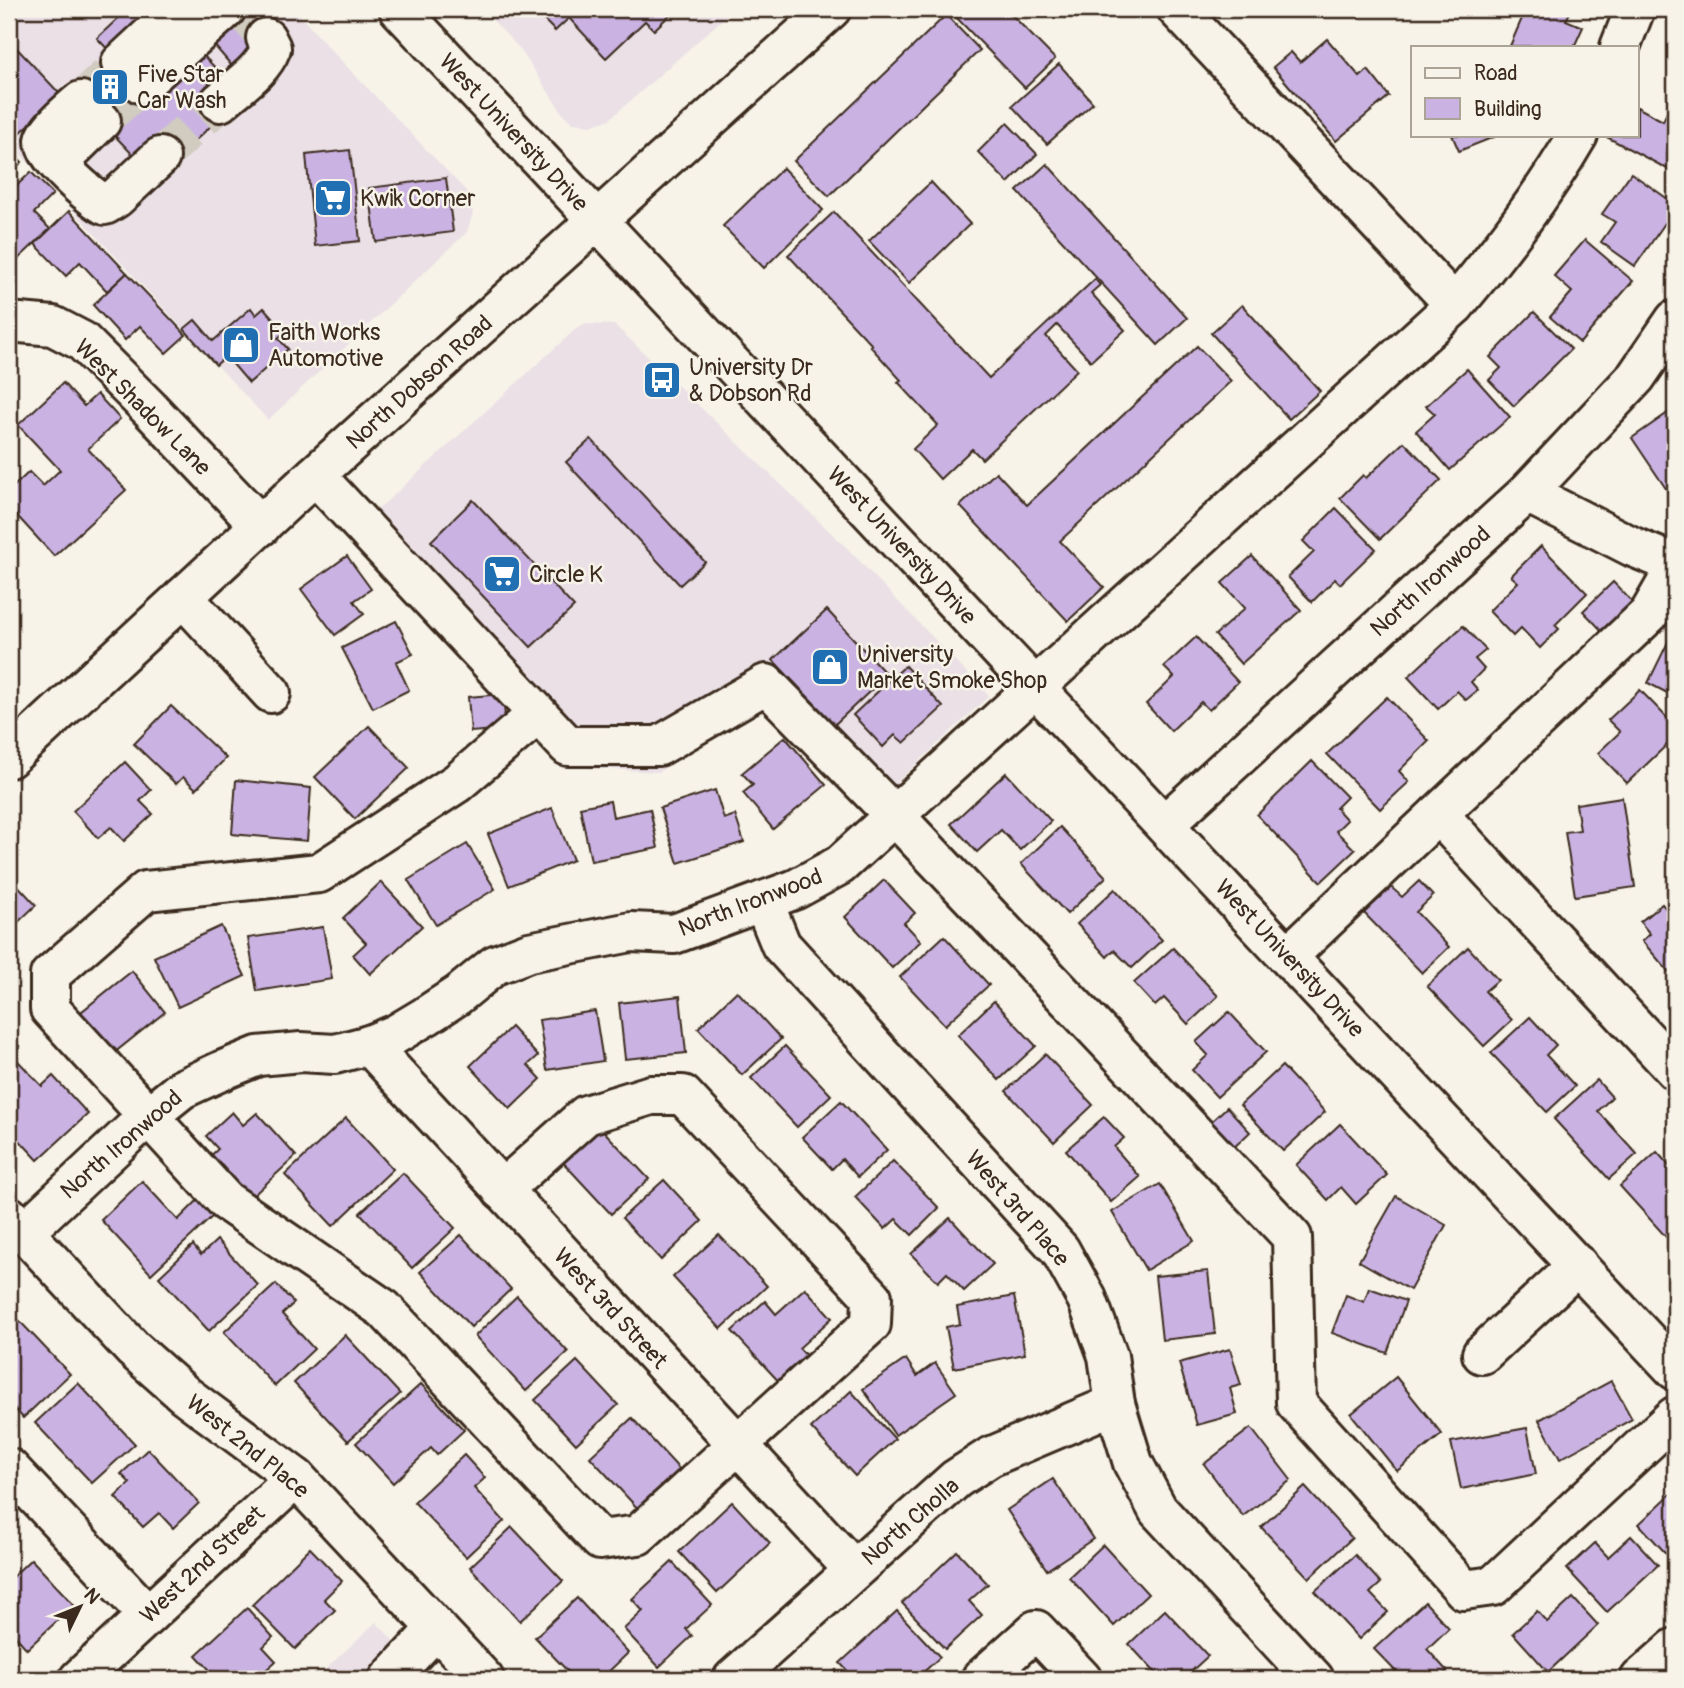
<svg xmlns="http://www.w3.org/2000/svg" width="1684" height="1688" font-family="Pangolin,sans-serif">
<rect width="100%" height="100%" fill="#f7f3e8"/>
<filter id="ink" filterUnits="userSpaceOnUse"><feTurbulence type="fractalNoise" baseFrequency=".0143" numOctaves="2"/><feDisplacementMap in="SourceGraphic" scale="14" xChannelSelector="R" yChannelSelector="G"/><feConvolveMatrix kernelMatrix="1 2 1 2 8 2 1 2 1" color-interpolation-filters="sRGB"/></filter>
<g filter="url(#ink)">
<g fill="#eae0e6">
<path d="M9 9H294L330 49 468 193 473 213 467 232 268 420 9 142Z"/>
<path d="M482 9H734L610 119 593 125 573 123 563 114 520 49Z"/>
<path d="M584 324 614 325 622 332 847 548 989 696 868 809 778 713 751 709 659 772 569 767 351 534 578 327Z"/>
<path d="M376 1622 429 1679H315Z"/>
</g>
<g fill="#cab3e3" stroke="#3b2a1e" stroke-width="2">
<path d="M128 9H135L148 21 201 53 224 77 228 110 168 166 137 159 72 91 112 54 97 38Z"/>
<path d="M226 9H259L276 29 232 66 201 30Z"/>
<path d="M533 9H676L654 30 645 21 606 58 569 18 555 31Z"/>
<path d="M954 9H1006L1055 59 1025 88 951 12Z"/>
<path d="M1526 9H1572L1566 20 1583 27 1574 47 1510 46Z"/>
<path d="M946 15 980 50 829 196 794 161Z"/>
<path d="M1327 39 1360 77 1368 70 1389 96 1336 141 1273 67 1291 52 1300 62Z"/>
<path d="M9 40 61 95 19 134 9 123Z"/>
<path d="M1059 64 1093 103 1047 144 1012 106Z"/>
<path d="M1672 102 1675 103V173L1603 135H1637V107L1663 121Z"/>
<path d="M1007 123 1037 154 1008 183 978 152Z"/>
<path d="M1452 135H1499L1459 151Z"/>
<path d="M9 149 22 162 9 174Z"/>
<path d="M350 150 360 241 315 246 306 155Z"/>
<path d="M1047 164 1187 318 1158 345 1017 191Z"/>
<path d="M783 168 823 210 764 268 723 226Z"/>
<path d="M31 172 53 194 34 213 50 229 16 261 9 254V193Z"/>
<path d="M1631 173 1675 204V209L1635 266 1601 242 1615 222 1602 214Z"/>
<path d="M446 178 453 232 376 242 369 188Z"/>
<path d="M931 182 970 224 909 283 869 241Z"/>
<path d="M69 211 127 273 107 291 80 262 66 276 35 244Z"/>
<path d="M834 212 989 378 1095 279 1100 285 1091 293 1125 330 1091 361 1057 325 1046 336 1077 370 982 459 972 449 940 479 913 449 938 425 898 382 901 380 870 346 872 345 788 255Z"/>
<path d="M1585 240 1633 281 1580 343 1550 317 1572 292 1554 276Z"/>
<path d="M127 273 186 335 166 353 140 326 125 340 93 305Z"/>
<path d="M1242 305 1320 391 1289 419 1211 333Z"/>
<path d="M251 308 256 315 264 308 285 332 278 338 288 349 249 383 226 356 216 365 184 329 195 320 213 341Z"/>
<path d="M1534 312 1571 349 1514 406 1489 380 1501 368 1490 357Z"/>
<path d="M1197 346 1231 381 1060 541 1104 587 1068 621 960 506 996 472 1027 505Z"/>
<path d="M1467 369 1510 417 1450 470 1416 431 1435 414 1426 406Z"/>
<path d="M63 383 84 406 97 394 120 419 88 449 126 490 54 556 9 507V491L29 472 43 486 60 470 18 425Z"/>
<path d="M1675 408V502L1632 438Z"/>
<path d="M591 439 705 562 680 585 566 462Z"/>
<path d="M1404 442 1441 480 1380 539 1340 498 1363 475 1366 478Z"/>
<path d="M473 500 574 607 531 647 431 541Z"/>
<path d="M1336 508 1376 549 1340 584 1335 579 1312 602 1288 577 1314 552 1303 541Z"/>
<path d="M1541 546 1587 593 1555 625 1559 629 1540 648 1521 628 1513 636 1489 611 1518 582 1511 576Z"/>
<path d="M347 556 371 589 354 601 364 614 335 635 301 589Z"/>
<path d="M1252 556 1301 610 1241 664 1215 635 1245 608 1222 583Z"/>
<path d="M1613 582 1639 609 1609 638 1583 611Z"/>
<path d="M827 610 887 675 834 725 773 660Z"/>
<path d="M396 621 413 654 396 662 409 690 373 708 342 648Z"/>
<path d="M1463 626 1486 650 1475 659 1484 669 1471 682 1478 690 1466 700 1457 691 1438 709 1408 677Z"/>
<path d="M1196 637 1238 682 1209 710 1201 702 1171 731 1146 704 1174 677 1164 667Z"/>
<path d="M1669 640 1675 643V697L1648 683Z"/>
<path d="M905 666 943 707 904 743 895 735 883 747 853 715Z"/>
<path d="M1640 690 1675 726V737L1627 783 1598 753 1620 732 1608 720Z"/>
<path d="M503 694 506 729 471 732 468 697Z"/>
<path d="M1387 697 1429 741 1399 771 1409 782 1380 809 1327 754Z"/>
<path d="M171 706 226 758 196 789 183 777 176 784 134 744Z"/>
<path d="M369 726 409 768 355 819 315 777Z"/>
<path d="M785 737 826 785 773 829 743 793 753 785 742 773Z"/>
<path d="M1312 761 1347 797 1336 808 1347 820 1336 831 1355 850 1321 882 1257 815Z"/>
<path d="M125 762 151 790 140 801 153 814 124 841 111 827 98 838 73 811Z"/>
<path d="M1006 773 1051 821 1020 850 1001 830 977 852 951 824Z"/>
<path d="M236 780 311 788 307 841 232 834Z"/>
<path d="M715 790 724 819 735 815 744 842 678 863 660 808Z"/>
<path d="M1622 797 1635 887 1575 896 1565 832 1580 830 1576 804Z"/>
<path d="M610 801 613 817 650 809 658 848 591 861 580 807Z"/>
<path d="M552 808 573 860 509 886 488 834Z"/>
<path d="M1060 827 1106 877 1067 914 1021 864Z"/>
<path d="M467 844 495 889 436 925 408 880Z"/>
<path d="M9 876 36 905 9 931Z"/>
<path d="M884 880 915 913 904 923 921 941 892 968 845 917Z"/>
<path d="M1419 881 1433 896 1416 912 1449 947 1422 973 1364 913 1391 887 1402 897Z"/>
<path d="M381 882 422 926 370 974 353 955 366 943 343 918Z"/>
<path d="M1115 889 1162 940 1132 968 1114 950 1107 957 1077 924Z"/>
<path d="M1662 904 1675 919V979L1642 941 1650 934 1640 922Z"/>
<path d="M221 926 245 976 178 1007 154 957Z"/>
<path d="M323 927 332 979 257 991 248 938Z"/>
<path d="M944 936 989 985 945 1025 900 977Z"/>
<path d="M1468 947 1498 980 1485 991 1512 1020 1484 1046 1427 986Z"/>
<path d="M1173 948 1218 996 1188 1024 1164 998 1155 1006 1134 983Z"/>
<path d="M132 971 165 1012 109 1057 76 1016Z"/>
<path d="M737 991 781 1039 742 1075 698 1028Z"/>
<path d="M680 996 686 1053 625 1059 619 1003Z"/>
<path d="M994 1001 1036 1046 999 1080 958 1035Z"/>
<path d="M595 1011 603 1061 547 1070 539 1020Z"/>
<path d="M1229 1012 1266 1052 1217 1097 1192 1070 1208 1055 1196 1042Z"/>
<path d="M1530 1017 1556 1045 1546 1055 1575 1086 1547 1112 1491 1053Z"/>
<path d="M511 1027 538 1056 528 1065 541 1079 510 1109 470 1066Z"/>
<path d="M9 1036 20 1047 9 1057Z"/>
<path d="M785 1046 831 1095 797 1127 751 1078Z"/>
<path d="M1045 1054 1093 1105 1054 1142 1006 1091Z"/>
<path d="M18 1061 42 1086 53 1076 88 1114 38 1160 9 1129V1070Z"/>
<path d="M1282 1066 1325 1112 1283 1151 1240 1105Z"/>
<path d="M1597 1080 1612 1097 1598 1111 1637 1154 1609 1179 1554 1119Z"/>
<path d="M841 1101 887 1150 858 1177 842 1159 832 1169 802 1137Z"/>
<path d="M1227 1107 1250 1132 1227 1154 1203 1129Z"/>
<path d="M232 1112 243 1125 257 1113 296 1156 245 1203 205 1161 218 1149 206 1136Z"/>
<path d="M1104 1117 1124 1138 1114 1147 1140 1177 1111 1202 1066 1150Z"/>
<path d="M346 1118 393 1169 333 1226 285 1175Z"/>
<path d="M597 1124 649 1179 611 1214 559 1158Z"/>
<path d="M1340 1124 1387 1175 1356 1204 1341 1187 1328 1200 1296 1165Z"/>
<path d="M1657 1152 1675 1172V1247L1620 1186Z"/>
<path d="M893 1161 939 1208 912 1235 896 1219 885 1229 855 1197Z"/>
<path d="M403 1173 455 1228 412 1268 360 1213Z"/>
<path d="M664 1180 702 1221 661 1260 622 1218Z"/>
<path d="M142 1181 178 1220 198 1200 213 1216 151 1274 101 1220Z"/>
<path d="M1160 1184 1194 1241 1146 1270 1112 1212Z"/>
<path d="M1396 1196 1446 1225 1410 1290 1359 1261Z"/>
<path d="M950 1218 993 1264 964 1291 947 1273 938 1282 911 1254Z"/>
<path d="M461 1235 511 1289 471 1327 420 1272Z"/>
<path d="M719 1235 767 1286 721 1329 673 1277Z"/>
<path d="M217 1240 258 1285 209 1331 159 1277 193 1245 201 1255Z"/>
<path d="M1208 1271 1215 1334 1162 1340 1155 1276Z"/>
<path d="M276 1284 294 1303 282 1314 314 1349 275 1386 224 1332Z"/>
<path d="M805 1288 832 1318 799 1348 811 1361 783 1386 732 1331 765 1301 776 1314Z"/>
<path d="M1369 1288 1406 1301 1387 1353 1332 1333 1346 1295 1364 1302Z"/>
<path d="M517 1296 568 1352 526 1391 475 1336Z"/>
<path d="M1014 1296 1025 1354 954 1368 946 1327 960 1324 957 1307Z"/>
<path d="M12 1313 70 1374 23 1418 9 1402V1316Z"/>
<path d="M345 1335 400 1394 348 1441 294 1383Z"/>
<path d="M1230 1349 1241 1385 1230 1388 1237 1414 1197 1425 1179 1363Z"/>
<path d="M906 1359 917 1376 935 1363 956 1393 895 1435 863 1389Z"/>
<path d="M577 1361 618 1405 576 1444 535 1400Z"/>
<path d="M1396 1377 1442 1434 1397 1471 1351 1414Z"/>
<path d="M1611 1381 1632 1419 1560 1459 1539 1420Z"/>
<path d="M78 1383 135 1444 92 1483 35 1423Z"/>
<path d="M421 1384 464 1430 437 1455 431 1448 393 1483 356 1443Z"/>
<path d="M851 1391 895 1439 855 1476 811 1428Z"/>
<path d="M632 1418 682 1472 640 1511 590 1457Z"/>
<path d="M1251 1428 1291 1480 1243 1516 1204 1464Z"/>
<path d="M1527 1428 1536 1474 1461 1489 1451 1442Z"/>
<path d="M148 1449 199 1503 173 1528 159 1513 143 1527 115 1497 130 1483 121 1474Z"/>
<path d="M464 1455 485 1478 474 1488 504 1521 466 1557 414 1502Z"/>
<path d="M1053 1479 1093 1539 1047 1570 1007 1510Z"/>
<path d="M1305 1487 1352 1538 1309 1578 1261 1527Z"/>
<path d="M1675 1490V1555L1671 1559 1639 1524Z"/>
<path d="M732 1502 770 1543 717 1593 679 1552Z"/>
<path d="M512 1527 563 1581 520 1621 470 1567Z"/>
<path d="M1631 1536 1658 1565 1607 1612 1567 1569 1595 1543 1608 1557Z"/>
<path d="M1103 1545 1148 1594 1114 1626 1069 1577Z"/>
<path d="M310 1548 342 1581 324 1599 335 1610 295 1649 252 1605Z"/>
<path d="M957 1551 988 1584 969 1601 982 1615 945 1649 902 1603Z"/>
<path d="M1355 1555 1381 1583 1370 1593 1388 1612 1359 1639 1315 1591Z"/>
<path d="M31 1559 74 1605 27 1649 9 1629V1580Z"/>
<path d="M672 1562 712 1605 686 1629 692 1636 659 1667 624 1629 643 1611 632 1599Z"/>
<path d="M577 1598 628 1653 601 1679H575L535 1637Z"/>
<path d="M1573 1598 1598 1625 1548 1672 1513 1633 1537 1611 1547 1622Z"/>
<path d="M1425 1602 1449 1628 1427 1649 1447 1671 1438 1679H1403L1374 1649Z"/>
<path d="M247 1608 273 1637 263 1647 276 1661 256 1679H218L196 1655Z"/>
<path d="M1165 1610 1208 1656 1183 1679H1161L1129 1644Z"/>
<path d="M897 1611 940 1657 916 1679H855L840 1663Z"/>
<path d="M1025 1669 1035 1679H1014Z"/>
<path d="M172 1670 180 1679H162Z"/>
<path d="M836 1670 845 1679H826Z"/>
</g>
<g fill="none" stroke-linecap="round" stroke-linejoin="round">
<g stroke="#d1cbc0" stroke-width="38" stroke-dasharray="38 19" stroke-linecap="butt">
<path d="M242 9 266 38"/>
<path d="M81 101 121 63"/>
<path d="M101 121 142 84"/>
<path d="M160 157 220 102"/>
</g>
<defs>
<g id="minor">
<path d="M1177 9 1455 305"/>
<path d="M1620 47 1635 9"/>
<path d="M121 63 179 9"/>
<path d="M142 84 226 9"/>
<path d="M81 101C73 108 45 131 45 141 44 157 91 197 105 205L116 198 160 157"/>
<path d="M220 102C239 85 262 71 271 48L266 38"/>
<path d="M58 163 101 121"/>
<path d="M9 322 53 326 82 341 149 408 261 526"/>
<path d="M315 475 568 746H659L766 684 895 816 1292 1237 1296 1403 1464 1590 1493 1586 1675 1416"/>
<path d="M1527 493 1633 547 1675 564"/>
<path d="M183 597 271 693"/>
<path d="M1438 814 1675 1070"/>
<path d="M1165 824 1527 493 1636 377 1675 320"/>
<path d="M763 901 781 945 1060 1250 1087 1299 1108 1356 1115 1404 1133 1463 1158 1510 1314 1679"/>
<path d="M1288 956 1649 614 1675 569"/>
<path d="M369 1045 854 1570"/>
<path d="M502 1190 586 1115 651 1095H683L872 1297 871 1324 638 1535 600 1540 384 1309 226 1201 50 1009V975L146 891 319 873 457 783 538 714"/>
<path d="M9 1216 133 1349 185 1395 296 1478 484 1679"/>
<path d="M24 1232 147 1117 182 1089 221 1071 258 1056 301 1052 335 1054 369 1045 396 1034 426 1016 458 995 495 965 529 952 631 932 674 934 796 889 840 865 1455 305C1501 250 1542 197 1578 135"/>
<path d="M1482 1354 1578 1265"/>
<path d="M9 1468 148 1615"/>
<path d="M79 1679 296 1478"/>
<path d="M389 1679 436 1629"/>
<path d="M733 1679 956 1479 990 1457 1115 1404"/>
<path d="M981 1679 1036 1630 1082 1679"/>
<path d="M1640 1679 1675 1648"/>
</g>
<g id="major">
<path d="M399 9 1675 1370"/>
<path d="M9 758 315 475 831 9"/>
</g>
</defs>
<use href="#minor" stroke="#3b2a1e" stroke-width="44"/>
<use href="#major" stroke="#3b2a1e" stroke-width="44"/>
<use href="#minor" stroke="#f7f3e8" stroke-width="38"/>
<use href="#major" stroke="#f7f3e8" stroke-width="38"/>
</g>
</g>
<defs>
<symbol id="building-square" viewBox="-11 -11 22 22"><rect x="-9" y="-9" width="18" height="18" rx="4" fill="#1f6fb2" stroke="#f7f3e8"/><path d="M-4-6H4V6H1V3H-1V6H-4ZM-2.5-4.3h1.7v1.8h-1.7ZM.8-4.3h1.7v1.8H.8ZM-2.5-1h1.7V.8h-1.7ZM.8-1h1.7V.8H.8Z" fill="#fff"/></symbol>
<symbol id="supermarket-square" viewBox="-11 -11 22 22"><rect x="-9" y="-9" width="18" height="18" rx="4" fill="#1f6fb2" stroke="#f7f3e8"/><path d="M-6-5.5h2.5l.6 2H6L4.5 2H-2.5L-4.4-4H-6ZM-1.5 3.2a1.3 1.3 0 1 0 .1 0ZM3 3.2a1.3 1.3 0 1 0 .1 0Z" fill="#fff"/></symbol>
<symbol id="shop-square" viewBox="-11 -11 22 22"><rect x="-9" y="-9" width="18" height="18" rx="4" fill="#1f6fb2" stroke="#f7f3e8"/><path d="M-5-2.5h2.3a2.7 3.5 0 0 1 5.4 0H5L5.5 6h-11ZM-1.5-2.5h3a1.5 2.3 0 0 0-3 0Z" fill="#fff"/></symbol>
<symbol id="bus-square" viewBox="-11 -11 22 22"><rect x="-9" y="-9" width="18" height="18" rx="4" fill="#1f6fb2" stroke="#f7f3e8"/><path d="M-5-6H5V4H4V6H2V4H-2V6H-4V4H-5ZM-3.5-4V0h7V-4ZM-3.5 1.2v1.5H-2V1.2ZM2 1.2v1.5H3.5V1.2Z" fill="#fff"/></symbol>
</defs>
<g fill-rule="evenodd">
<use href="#building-square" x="88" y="65" width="44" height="44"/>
<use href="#supermarket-square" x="311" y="176" width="44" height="44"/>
<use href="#shop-square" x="219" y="323" width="44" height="44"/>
<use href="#bus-square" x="640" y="358" width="44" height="44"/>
<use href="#supermarket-square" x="480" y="552" width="44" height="44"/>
<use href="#shop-square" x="808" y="645" width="44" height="44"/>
</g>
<g text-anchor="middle" stroke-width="5" stroke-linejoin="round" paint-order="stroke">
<g font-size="23" fill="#3b2a1e" stroke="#f7f3e8" text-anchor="start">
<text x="137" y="82">Five Star<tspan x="137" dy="26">Car Wash</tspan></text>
<text x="360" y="206">Kwik Corner</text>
<text x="268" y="340">Faith Works<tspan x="268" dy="26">Automotive</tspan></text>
<text x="689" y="375">University Dr<tspan x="689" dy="26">&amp; Dobson Rd</tspan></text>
<text x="529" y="582">Circle K</text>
<text x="857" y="662">University<tspan x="857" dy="26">Market Smoke Shop</tspan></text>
</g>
<g font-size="23" fill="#3b2a1e" stroke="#f7f3e8">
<text transform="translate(514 132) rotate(47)" y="8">West University Drive</text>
<text transform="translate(419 382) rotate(-42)" y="8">North Dobson Road</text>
<text transform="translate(143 407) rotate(45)" y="8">West Shadow Lane</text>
<text transform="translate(902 545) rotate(47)" y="8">West University Drive</text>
<text transform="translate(1430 581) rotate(-42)" y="8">North Ironwood</text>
<text transform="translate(750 902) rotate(-21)" y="8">North Ironwood</text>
<text transform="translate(1290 958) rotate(47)" y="8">West University Drive</text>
<text transform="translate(121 1144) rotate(-41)" y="8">North Ironwood</text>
<text transform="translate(1018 1208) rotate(49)" y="8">West 3rd Place</text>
<text transform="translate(611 1308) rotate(47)" y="8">West 3rd Street</text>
<text transform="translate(248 1446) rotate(39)" y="8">West 2nd Place</text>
<text transform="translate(910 1521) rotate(-41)" y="8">North Cholla</text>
<text transform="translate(202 1564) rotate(-43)" y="8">West 2nd Street</text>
</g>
</g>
<rect width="1684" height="1688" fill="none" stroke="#f7f3e8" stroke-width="35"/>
<rect x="18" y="18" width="1649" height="1653" fill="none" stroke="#3b2a1e" stroke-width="2.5" filter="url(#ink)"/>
<rect x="1411" y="46" width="228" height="91" fill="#f7f3e8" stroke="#aca397" stroke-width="2"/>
<rect x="1425" y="68" width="35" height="10" fill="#f7f3e8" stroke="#aca397" stroke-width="2"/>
<text x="1474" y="80" font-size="21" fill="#3b2a1e">Road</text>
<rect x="1425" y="98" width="35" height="21" fill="#cab3e3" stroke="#aca397" stroke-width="2"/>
<text x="1474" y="116" font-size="21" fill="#3b2a1e">Building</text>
<g transform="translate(80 1607) rotate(47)" stroke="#f7f3e8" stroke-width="5" paint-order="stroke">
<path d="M0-5L12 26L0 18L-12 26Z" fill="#3b2a1e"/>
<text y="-10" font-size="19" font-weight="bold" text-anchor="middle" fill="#3b2a1e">N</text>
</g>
</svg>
